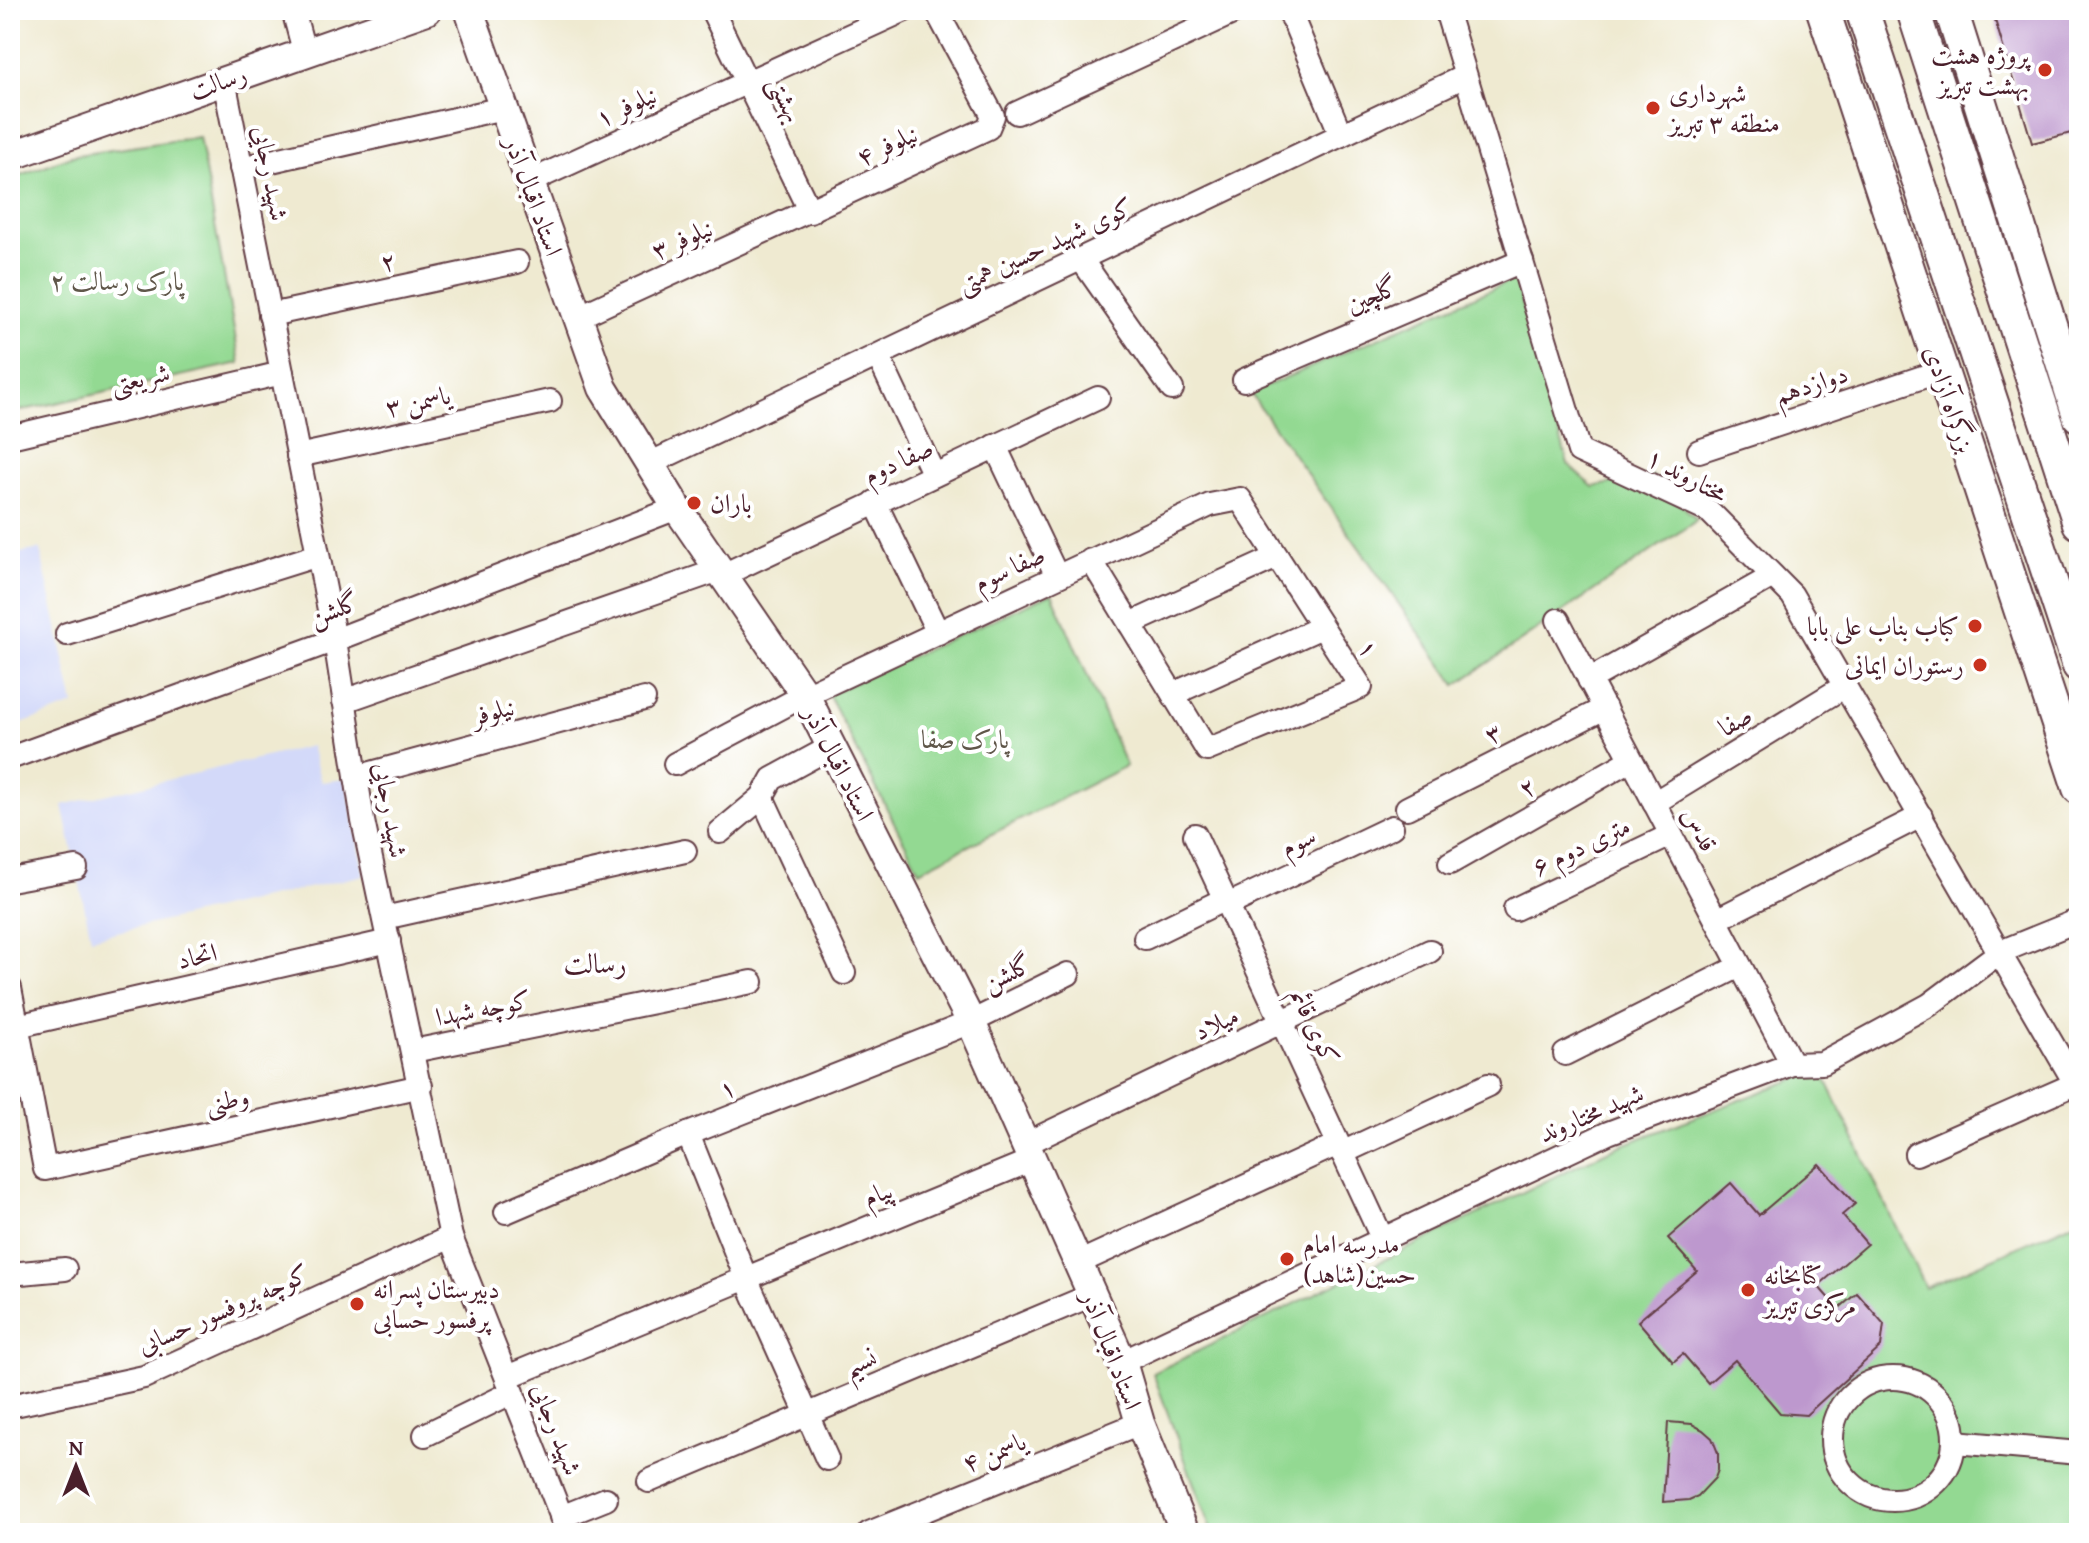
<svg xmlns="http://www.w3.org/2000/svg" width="2089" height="1543" font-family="'Gentium Book Plus',Amiri,serif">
<rect width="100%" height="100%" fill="#fff"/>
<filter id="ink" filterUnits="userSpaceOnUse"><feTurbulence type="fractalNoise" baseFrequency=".0125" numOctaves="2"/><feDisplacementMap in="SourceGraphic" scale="16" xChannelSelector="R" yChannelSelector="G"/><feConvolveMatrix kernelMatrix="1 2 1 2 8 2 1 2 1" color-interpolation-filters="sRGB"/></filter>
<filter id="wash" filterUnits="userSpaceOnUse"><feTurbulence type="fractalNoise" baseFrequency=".006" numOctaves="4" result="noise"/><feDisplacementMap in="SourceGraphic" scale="32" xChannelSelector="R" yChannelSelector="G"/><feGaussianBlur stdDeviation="1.8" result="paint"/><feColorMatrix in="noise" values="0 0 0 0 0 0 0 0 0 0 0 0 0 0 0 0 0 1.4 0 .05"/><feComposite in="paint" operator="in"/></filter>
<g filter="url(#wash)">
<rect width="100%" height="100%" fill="#efead1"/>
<g fill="#d3d9f9">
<path d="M40 549 74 705 10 728V555Z"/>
<path d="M311 746 321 782 346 779 364 875 91 938 63 805Z"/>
</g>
<g fill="#93d992" stroke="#6e7c5e" stroke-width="2">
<path d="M199 137 240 363 10 413V179L71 156Z"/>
<path d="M1515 279 1568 464 1593 487 1652 475 1697 520 1456 685 1250 393Z"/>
<path d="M1052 593 1126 766 919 871 828 694Z"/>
<path d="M1821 1069 1925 1288 2079 1220V1533H1212L1153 1373 1607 1151Z"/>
</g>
<g id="blocks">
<g fill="#bd98ce">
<path d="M1992 10H2079V131L2032 143Z"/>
<path d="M1819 1164 1855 1204 1842 1215 1867 1244 1818 1286 1838 1309 1857 1293 1884 1324 1881 1347 1806 1415 1780 1413 1735 1360 1708 1383 1683 1354 1673 1362 1638 1321 1697 1271 1668 1238 1731 1183 1759 1215Z"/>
<path d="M1668 1422 1692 1424 1703 1430 1712 1438 1718 1453V1470L1715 1478 1698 1496 1689 1500 1663 1502Z"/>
</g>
</g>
</g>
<g filter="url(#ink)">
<use href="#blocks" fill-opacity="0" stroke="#633d44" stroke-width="2"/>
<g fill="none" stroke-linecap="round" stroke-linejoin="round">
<defs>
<g id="minor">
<path d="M293 10 304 51"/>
<path d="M712 10 810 212"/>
<path d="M1289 10 1341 135"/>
<path d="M1446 10 1579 451 1710 512 1792 595 2079 1090"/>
<path d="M224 80 335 640 363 821 451 1237 568 1533"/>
<path d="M1017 113 1239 10"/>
<path d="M241 168 503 108"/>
<path d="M529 182 905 10"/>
<path d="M1081 259 1172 389"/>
<path d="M270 315 517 262"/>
<path d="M578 317 988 128 993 116 936 10"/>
<path d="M878 356 934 475"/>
<path d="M1244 380 1522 261"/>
<path d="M10 437 282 373"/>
<path d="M995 446 1057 576"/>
<path d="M1699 451 1941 371"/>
<path d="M298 456 550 401"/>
<path d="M649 464 1465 76"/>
<path d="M875 502 938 633"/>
<path d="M723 575 1098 398"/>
<path d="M1558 620 1792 1064"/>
<path d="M1130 624 1277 557"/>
<path d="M67 634 318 555"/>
<path d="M1589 680 1773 576"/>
<path d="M1173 694 1322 627"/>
<path d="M344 701 719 570"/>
<path d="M10 758 335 640 677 508"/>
<path d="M675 764 805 695 1210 505 1240 499 1361 687 1207 750 1091 560"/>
<path d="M356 777 644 699"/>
<path d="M762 797 844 973"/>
<path d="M1654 803 1845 686"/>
<path d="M1407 808 1605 708"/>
<path d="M720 832 762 797 772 779 831 747"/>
<path d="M1195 835 1383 1240"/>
<path d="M1450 863 1631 760"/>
<path d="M10 880 76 868"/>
<path d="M1228 905 1392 827"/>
<path d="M1515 909 1671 835"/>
<path d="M384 918 685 851"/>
<path d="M1716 920 1921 816"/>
<path d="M1145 938 1225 899"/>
<path d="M10 988 45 1169 421 1086"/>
<path d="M17 1026 389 941"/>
<path d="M413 1051 752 982"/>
<path d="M1565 1054 1740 966"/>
<path d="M688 1134 746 1278 827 1459"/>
<path d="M1025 1144 1430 951"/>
<path d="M1342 1153 1488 1085"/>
<path d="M1916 1154 2075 1084"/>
<path d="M506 1212 688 1134 971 1022 1068 974"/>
<path d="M1078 1263 1338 1144"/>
<path d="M10 1274 65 1269"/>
<path d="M1122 1362 1608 1133 1792 1064 1822 1063 1929 1005 2000 952 2079 920"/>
<path d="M507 1377 1032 1160"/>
<circle cx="1893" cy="1439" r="61"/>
<path d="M10 1406 144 1377 451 1237"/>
<path d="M425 1435 513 1392"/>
<path d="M1955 1442 2079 1453"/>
<path d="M649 1481 1092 1295"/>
<path d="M561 1517 606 1499"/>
<path d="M869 1533 1140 1423"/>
</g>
<g id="major">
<path d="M469 10 603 388 677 508 805 695 971 1022 1122 1362 1140 1423 1185 1533"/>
<path d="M10 156 427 10"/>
</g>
<g id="highway">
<path d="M1823 10 2079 788"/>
<path d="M1862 10 2079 666"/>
<path d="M1913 10 2079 523"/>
<path d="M1951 10 2079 416"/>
</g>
</defs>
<use href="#minor" stroke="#633d44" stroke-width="26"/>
<use href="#major" stroke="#633d44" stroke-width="32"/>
<use href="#highway" stroke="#633d44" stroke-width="36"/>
<use href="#minor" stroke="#fff" stroke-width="22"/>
<use href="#major" stroke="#fff" stroke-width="28"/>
<use href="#highway" stroke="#fff" stroke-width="32"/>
</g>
</g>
<g fill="#c8321e" stroke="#fff" stroke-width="3">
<circle cx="2045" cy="70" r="8"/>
<circle cx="1653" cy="108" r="8"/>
<circle cx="694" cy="503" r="8"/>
<circle cx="1975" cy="626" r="8"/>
<circle cx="1980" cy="665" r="8"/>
<circle cx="1287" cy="1259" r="8"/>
<circle cx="1748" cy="1290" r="8"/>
<circle cx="357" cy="1304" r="8"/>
</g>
<g text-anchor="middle" stroke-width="8" stroke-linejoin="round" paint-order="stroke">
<g font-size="26" fill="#4a1f2b" stroke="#fff" text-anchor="start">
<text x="2029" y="64" text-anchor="end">پروژه هشت<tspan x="2029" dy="30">بهشت تبریز</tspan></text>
<text x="1669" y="102">شهرداری<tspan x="1669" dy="30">منطقه ۳ تبریز</tspan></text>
<text x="710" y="512">باران</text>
<text x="1959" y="635" text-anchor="end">کباب بناب علی بابا</text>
<text x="1964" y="674" text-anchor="end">رستوران ایمانی</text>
<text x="1303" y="1253">مدرسه امام<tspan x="1303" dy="30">حسین(شاهد)</tspan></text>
<text x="1764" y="1284">کتابخانه<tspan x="1764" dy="30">مرکزى تبریز</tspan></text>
<text x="373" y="1298">دبیرستان پسرانه<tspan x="373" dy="30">پرفسور حسابی</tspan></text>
</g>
<g font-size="26" fill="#4a1f2b" stroke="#fff">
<text transform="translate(218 82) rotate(-19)" y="9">رسالت</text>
<text transform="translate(786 99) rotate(64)" y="9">بهشتی</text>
<text transform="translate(626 106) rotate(-25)" y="9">نیلوفر ۱</text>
<text transform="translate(887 145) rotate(-25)" y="9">نیلوفر ۴</text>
<text transform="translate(271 173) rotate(79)" y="9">شهید رجایی</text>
<text transform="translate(534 196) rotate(70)" y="9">استاد اقبال آذر</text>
<text transform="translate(682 239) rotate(-24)" y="9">نیلوفر ۳</text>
<text transform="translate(1045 245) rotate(-25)" y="9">کوی شهید حسین همتی</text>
<text transform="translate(388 261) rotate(-12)" y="9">۲</text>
<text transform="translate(1372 295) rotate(-23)" y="9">گلچین</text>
<text transform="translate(140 378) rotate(-13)" y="9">شریعتی</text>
<text transform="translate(1811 384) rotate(-18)" y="9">دوازدهم</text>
<text transform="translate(1950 399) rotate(72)" y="9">بزرگراه آزادی</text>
<text transform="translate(418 401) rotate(-12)" y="9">یاسمن ۳</text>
<text transform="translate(898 461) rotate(-25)" y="9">صفا دوم</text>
<text transform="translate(1687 475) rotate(28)" y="9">مختاروند ۱</text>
<text transform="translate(1009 568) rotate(-25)" y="9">صفا سوم</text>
<text transform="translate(334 609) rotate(-21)" y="9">گلشن</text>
<text transform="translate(1369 648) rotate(57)" y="9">۱</text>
<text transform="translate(493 711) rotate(-15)" y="9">نیلوفر</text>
<text transform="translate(1735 721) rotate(-32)" y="9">صفا</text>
<text transform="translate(1493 733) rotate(-27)" y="9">۳</text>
<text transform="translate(839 763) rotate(63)" y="9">استاد اقبال آذر</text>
<text transform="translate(1527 787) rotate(-30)" y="9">۲</text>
<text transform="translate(391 810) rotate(80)" y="9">شهید رجایی</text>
<text transform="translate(1700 829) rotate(62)" y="9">قدس</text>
<text transform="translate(1298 841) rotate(-25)" y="9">سوم</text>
<text transform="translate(1581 846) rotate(-25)" y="9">۶ متری دوم</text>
<text transform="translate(197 956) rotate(-13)" y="9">اتحاد</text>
<text transform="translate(1007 973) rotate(-26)" y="9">گلشن</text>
<text transform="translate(483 1008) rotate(-11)" y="9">کوچه شهدا</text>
<text transform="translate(1216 1023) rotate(-25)" y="9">میلاد</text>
<text transform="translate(1315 1026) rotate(65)" y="9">کوی قائم</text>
<text transform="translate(727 1088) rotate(-22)" y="9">۱</text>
<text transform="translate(227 1100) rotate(-12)" y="9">وطنی</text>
<text transform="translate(1591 1113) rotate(-23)" y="9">شهید مختاروند</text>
<text transform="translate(878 1193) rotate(-22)" y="9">پیام</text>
<text transform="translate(223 1309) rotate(-24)" y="9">کوچه پروفسور حسابی</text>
<text transform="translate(1112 1350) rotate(69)" y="9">استاد اقبال آذر</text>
<text transform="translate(860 1362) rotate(-23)" y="9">نسیم</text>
<text transform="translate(557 1429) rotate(69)" y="9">شهید رجایی</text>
<text transform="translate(994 1452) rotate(-22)" y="9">یاسمن ۴</text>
</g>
<g font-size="26" fill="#60574a" stroke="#fff">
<text x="117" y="290">پارک رسالت ۲</text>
<text x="965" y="748">پارک صفا</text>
</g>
<g font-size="28" fill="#4a1f2b" stroke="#fff">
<text x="595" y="973">رسالت</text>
</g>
</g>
<rect width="2089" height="1543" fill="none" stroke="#fff" stroke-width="40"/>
<g transform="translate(76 1467)" stroke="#ffffff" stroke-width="6" paint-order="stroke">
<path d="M0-6L14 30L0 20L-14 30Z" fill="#4a1f2b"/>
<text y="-12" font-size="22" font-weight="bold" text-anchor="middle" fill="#4a1f2b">N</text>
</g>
</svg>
